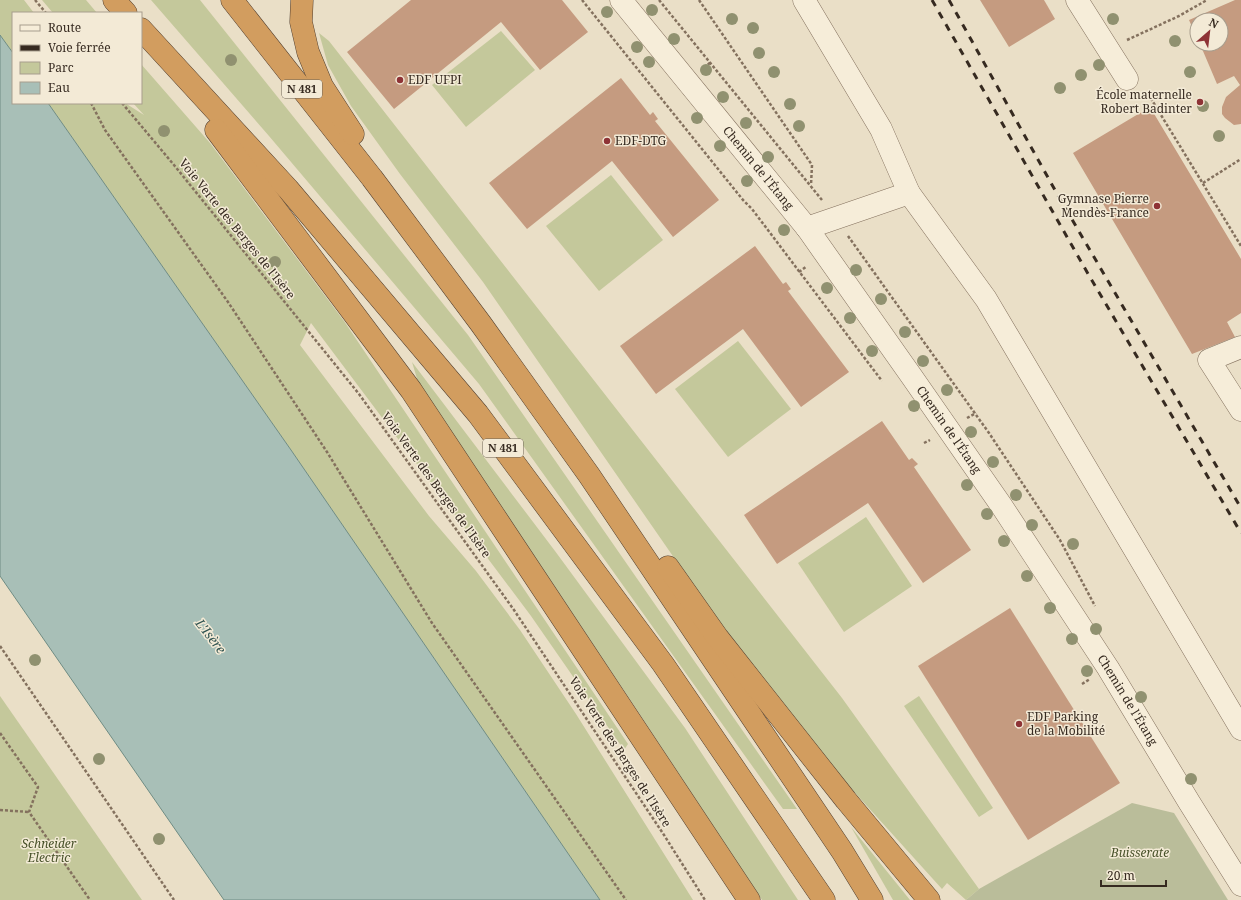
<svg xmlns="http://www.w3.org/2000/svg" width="1241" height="900" font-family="'Noto Serif',serif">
<rect width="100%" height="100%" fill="#eadfc7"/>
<g fill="#c4c89b">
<path d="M0 0H24L34 13H13V53L0 35Z"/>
<path d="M42 0H86L97 13H53Z"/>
<path d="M151 0H200L468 335 797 809H783L479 384 269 136Z"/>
<path d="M501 31 535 70 466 127 432 85Z"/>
<path d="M319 33 329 41 842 698 979 889 966 900 947 883 942 889 829 764 722 627 483 282 400 174 351 106 328 65Z"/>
<path d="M141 64 210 143 344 321 628 744 624 750 531 616 311 323 300 345 429 516 476 571 520 630 576 714 693 900H600L291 450 48 103H125L144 115 133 103H141Z"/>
<path d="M611 175 663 240 599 291 546 226Z"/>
<path d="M738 341 791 409 728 457 675 389Z"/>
<path d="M412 362 555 551 685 728 798 900H762L637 710 418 382Z"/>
<path d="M866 517 912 586 844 632 798 563Z"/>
<path d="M0 696 142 900H0Z"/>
<path d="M919 696 993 808 979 817 904 706Z"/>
<path d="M851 827 910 900H893Z"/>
</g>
<path fill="#babd9a" d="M1132 803 1174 813 1228 900H966L979 889Z"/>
<path fill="#a8bfb7" stroke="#6f8c84" d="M0 35 13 53V103H48L291 450 600 900H224L0 576Z"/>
<g fill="#c59b80">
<path d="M411 0H562L588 32 540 70 501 22 394 109 347 52Z"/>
<path d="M980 0H1044L1055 19 1009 47Z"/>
<path d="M1235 0H1241V124L1234 125 1225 118 1222 114V107L1226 97 1240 85 1234 76 1217 84 1200 44H1221V20H1197V38L1189 20Z"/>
<path d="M621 78 650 115 653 112 658 119 655 121 719 200 673 237 612 161 527 229 489 183Z"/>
<path d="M1150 107 1241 259V313L1227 322 1235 337 1192 354 1073 153Z"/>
<path d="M755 246 783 284 786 282 791 289 788 291 849 372 801 407 743 329 656 394 620 346Z"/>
<path d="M882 421 909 460 912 458 918 464 914 467 971 550 923 583 868 503 777 564 744 515Z"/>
<path d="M1010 608 1120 783 1028 840 918 666Z"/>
</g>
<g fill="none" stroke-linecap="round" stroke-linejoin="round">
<defs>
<g id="minor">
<path id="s1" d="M621 0 807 228 912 377 1001 505 1108 668 1189 802 1241 885"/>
<path d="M804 0 881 129 909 193 986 299 1241 729"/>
<path d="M1077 0 1127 79"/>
<path d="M807 228 909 193"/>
<path d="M1241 347 1209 360 1241 410"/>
</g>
<g id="highway">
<path d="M114 0 126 13"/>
<path d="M232 0 372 178 481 324 589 475 842 851 872 900"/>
<path d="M302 0 301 22 308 52 322 86 353 134"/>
<path d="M141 29 288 189 478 414 663 664 824 900"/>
<path d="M216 130 411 390 749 900"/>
<path d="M668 567 718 638 846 800 929 900"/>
</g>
</defs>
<use href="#minor" stroke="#84715e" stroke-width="23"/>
<use href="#highway" stroke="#534031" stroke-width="23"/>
<g stroke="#84715e" stroke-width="2.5" stroke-dasharray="3 2" stroke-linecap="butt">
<path d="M35 0 46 13"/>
<path d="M582 0 743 200 752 209 882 381"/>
<path d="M659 0 822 200"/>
<path d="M699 0 812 165 811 185"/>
<path d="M1127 40 1179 16 1207 0"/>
<path d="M704 68 711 62"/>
<path d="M1143 92 1150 97 1241 246"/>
<path d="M91 103 105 130 228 302 327 452 432 623 626 900"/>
<path d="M122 103 174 165 359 394 514 610 664 835 705 900"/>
<path d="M1203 183 1241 159"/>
<path d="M848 236 989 433 1060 540 1095 606"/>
<path d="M799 272 807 266"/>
<path d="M967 418 976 413"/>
<path d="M924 443 930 440"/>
<path d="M0 646 174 900"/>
<path d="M1082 684 1090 679"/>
<path d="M0 733 38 787 29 812 90 900"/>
<path d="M0 810 29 812"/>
</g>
<use href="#minor" stroke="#f6edd9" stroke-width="22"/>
<use href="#highway" stroke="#d29d5f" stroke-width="22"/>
<g stroke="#362a20" stroke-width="3" stroke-dasharray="7 7" stroke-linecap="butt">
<path d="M932 0 1087 272 1241 533"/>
<path d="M949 0 1060 199 1241 508"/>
</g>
</g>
<g fill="#909170">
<circle cx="652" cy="10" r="6"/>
<circle cx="607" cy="12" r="6"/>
<circle cx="732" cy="19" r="6"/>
<circle cx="1113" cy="19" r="6"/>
<circle cx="753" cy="28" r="6"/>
<circle cx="674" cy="39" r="6"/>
<circle cx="1175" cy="41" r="6"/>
<circle cx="637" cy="47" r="6"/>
<circle cx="759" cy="53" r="6"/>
<circle cx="231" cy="60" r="6"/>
<circle cx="649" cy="62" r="6"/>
<circle cx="1099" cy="65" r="6"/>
<circle cx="706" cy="70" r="6"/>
<circle cx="774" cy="72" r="6"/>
<circle cx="1190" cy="72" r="6"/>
<circle cx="1081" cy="75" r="6"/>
<circle cx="1060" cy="88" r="6"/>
<circle cx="723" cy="97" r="6"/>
<circle cx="790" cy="104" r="6"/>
<circle cx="1203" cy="106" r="6"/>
<circle cx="697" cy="118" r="6"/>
<circle cx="746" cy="123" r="6"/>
<circle cx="799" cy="126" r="6"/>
<circle cx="164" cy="131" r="6"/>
<circle cx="1219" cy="136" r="6"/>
<circle cx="720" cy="146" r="6"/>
<circle cx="768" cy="157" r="6"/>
<circle cx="747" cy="181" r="6"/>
<circle cx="784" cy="230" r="6"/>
<circle cx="275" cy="262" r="6"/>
<circle cx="856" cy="270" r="6"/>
<circle cx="827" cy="288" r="6"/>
<circle cx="881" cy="299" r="6"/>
<circle cx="850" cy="318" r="6"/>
<circle cx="905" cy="332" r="6"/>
<circle cx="872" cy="351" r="6"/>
<circle cx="923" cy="361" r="6"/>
<circle cx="947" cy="390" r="6"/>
<circle cx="914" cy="406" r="6"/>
<circle cx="971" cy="432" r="6"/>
<circle cx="993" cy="462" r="6"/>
<circle cx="967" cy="485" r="6"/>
<circle cx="1016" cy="495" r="6"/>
<circle cx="987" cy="514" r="6"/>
<circle cx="1032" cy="525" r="6"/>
<circle cx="1004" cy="541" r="6"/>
<circle cx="1073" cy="544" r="6"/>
<circle cx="1027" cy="576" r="6"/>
<circle cx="1050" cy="608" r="6"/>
<circle cx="1096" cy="629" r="6"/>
<circle cx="1072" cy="639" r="6"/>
<circle cx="35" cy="660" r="6"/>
<circle cx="1087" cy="671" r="6"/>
<circle cx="1141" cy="697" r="6"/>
<circle cx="99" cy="759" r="6"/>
<circle cx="1191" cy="779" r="6"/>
<circle cx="159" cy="839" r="6"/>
</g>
<g fill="#8e3336" stroke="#f3ead6" stroke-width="1.5">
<circle cx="400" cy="80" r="4"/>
<circle cx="1200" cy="102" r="4"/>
<circle cx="607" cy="141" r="4"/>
<circle cx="1157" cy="206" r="4"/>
<circle cx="1019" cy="724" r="4"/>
</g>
<g text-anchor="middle" stroke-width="3" stroke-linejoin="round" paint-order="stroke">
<g fill="#f3ead6" stroke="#6f6457" stroke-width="1">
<rect x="282" y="80" width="40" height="18" rx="3"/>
<rect x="483" y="439" width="40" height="18" rx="3"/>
</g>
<g font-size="11" font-weight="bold" fill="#362a20">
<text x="302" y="93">N 481</text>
<text x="503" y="452">N 481</text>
</g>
<g font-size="12" fill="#362a20" stroke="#f3ead6" text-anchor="start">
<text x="408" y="84">EDF UFPI</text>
<text x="1192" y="99" text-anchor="end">École maternelle<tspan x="1192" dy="14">Robert Badinter</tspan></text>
<text x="615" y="145">EDF-DTG</text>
<text x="1149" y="203" text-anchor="end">Gymnase Pierre<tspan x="1149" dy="14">Mendès-France</tspan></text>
<text x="1027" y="721">EDF Parking<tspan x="1027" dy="14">de la Mobilité</tspan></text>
</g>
<g font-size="12" fill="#362a20" stroke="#f3ead6">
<text dy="4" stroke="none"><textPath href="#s1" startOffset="217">Chemin de l'Étang</textPath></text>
<text transform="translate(237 229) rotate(51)" y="4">Voie Verte des Berges de l'Isère</text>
<text dy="4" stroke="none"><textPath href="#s1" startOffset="541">Chemin de l'Étang</textPath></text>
<text transform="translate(436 485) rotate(54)" y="4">Voie Verte des Berges de l'Isère</text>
<text dy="4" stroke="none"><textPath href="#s1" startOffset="865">Chemin de l'Étang</textPath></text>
<text transform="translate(620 752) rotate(57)" y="4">Voie Verte des Berges de l'Isère</text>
</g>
<g font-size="12" font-style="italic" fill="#475129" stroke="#f3ead6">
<text x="49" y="848">Schneider<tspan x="49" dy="14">Electric</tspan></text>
<text x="1140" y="857">Buisserate</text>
</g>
<g font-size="13" font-style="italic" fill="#315451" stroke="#f3ead6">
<text transform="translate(211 636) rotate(52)" y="5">L'Isère</text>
</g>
</g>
<rect x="12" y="12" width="130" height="92" fill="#f3ead6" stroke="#a79d8d"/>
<rect x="20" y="25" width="20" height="6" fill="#f6edd9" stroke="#a79d8d"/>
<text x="48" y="32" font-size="12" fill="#362a20">Route</text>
<rect x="20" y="45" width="20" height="6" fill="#362a20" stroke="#a79d8d"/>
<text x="48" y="52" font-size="12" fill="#362a20">Voie ferrée</text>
<rect x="20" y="62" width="20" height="12" fill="#c4c89b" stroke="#a79d8d"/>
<text x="48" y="72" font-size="12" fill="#362a20">Parc</text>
<rect x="20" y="82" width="20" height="12" fill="#a8bfb7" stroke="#a79d8d"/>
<text x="48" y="92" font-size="12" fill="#362a20">Eau</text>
<g transform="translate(1209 32) rotate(28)"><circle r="19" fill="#f3ead6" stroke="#a79d8d"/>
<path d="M0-3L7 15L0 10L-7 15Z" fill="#8e3336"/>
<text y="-6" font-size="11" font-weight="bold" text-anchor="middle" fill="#362a20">N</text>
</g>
<path d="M1101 880v6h65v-6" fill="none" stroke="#362a20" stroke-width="2"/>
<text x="1107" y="880" font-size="12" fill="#362a20" stroke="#f3ead6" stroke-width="3" paint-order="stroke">20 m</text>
</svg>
